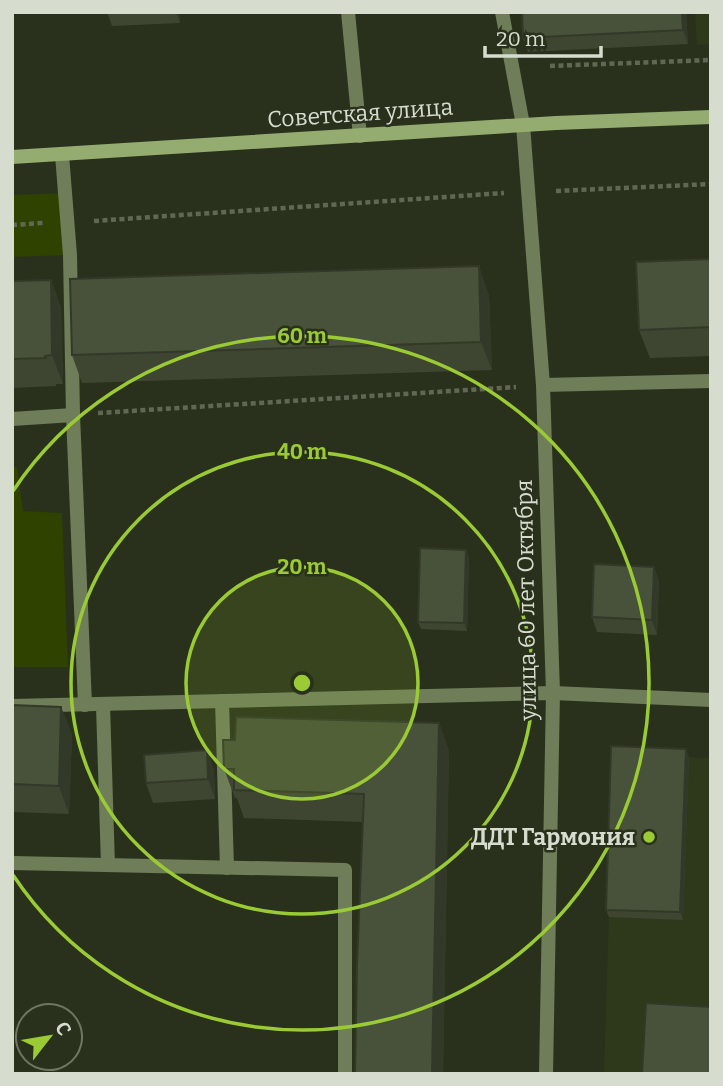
<svg xmlns="http://www.w3.org/2000/svg" width="723" height="1086" font-family="Bitter,serif">
<rect width="100%" height="100%" fill="#29311c"/>
<g fill="#2e391c">
<path d="M695 12H711V44L697 45Z"/>
<path d="M614 754 711 758V1074H604Z"/>
</g>
<g fill="#2f4200">
<path d="M66 193 70 255 12 257V195Z"/>
<path d="M12 467H17L23 511 62 513 68 667H12Z"/>
</g>
<g fill="none" stroke-linecap="round" stroke-linejoin="round">
<g stroke="#606855" stroke-width="4.5" stroke-dasharray="5 3.5" stroke-linecap="butt">
<path d="M550 66 711 60"/>
<path d="M556 191 711 184"/>
<path d="M94 221 504 193"/>
<path d="M12 225 43 223"/>
<path d="M98 413 516 387"/>
</g>
<g stroke="#6f7e59" stroke-width="14">
<path d="M348 12 360 136"/>
<path d="M502 12 523 125"/>
<path d="M543 385 711 381"/>
<path d="M73 415 85 705"/>
<path d="M12 419 73 415 70 255 62 155"/>
<path d="M222 701 227 868"/>
<path d="M103 705 108 865"/>
<path d="M12 706 553 693"/>
<path d="M12 863 345 870V1074"/>
</g>
<path stroke="#6f7e59" stroke-width="14" d="M553 693 711 700"/>
<path stroke="#6f7e59" stroke-width="14" d="M523 125 543 385 553 693 546 1074"/>
<path stroke="#94ac70" stroke-width="14" d="M12 157 556 123 711 117"/>
</g>
<g fill="#3e4632">
<path d="M107 12H180V23L112 26Z"/>
<path d="M686 12 688 44 528 52 523 38Z"/>
<path d="M711 259V356L650 358 639 330Z"/>
<path d="M51 280 61 308 63 384H56V386L12 388V281Z"/>
<path d="M489 295 492 370 82 383 72 355Z"/>
<path d="M469 557 467 631 421 629 418 622Z"/>
<path d="M654 567 659 582 657 635 597 632 592 617Z"/>
<path d="M12 705 61 707 72 735 69 814 12 812Z"/>
<path d="M439 723 449 751 443 1074H355L363 822 244 818 237 798H235L224 769Z"/>
<path d="M207 750 214 770 215 799 153 803 146 783Z"/>
<path d="M689 757 683 920 609 917 606 910Z"/>
</g>
<g fill="#323929">
<path d="M176 12H180V23Z"/>
<path d="M682 12H686L688 44 683 30Z"/>
<path d="M479 266 489 295 492 370 481 342Z"/>
<path d="M51 280 61 308 63 384 52 355Z"/>
<path d="M466 550 469 557 467 631 464 623Z"/>
<path d="M654 567 659 582 657 635 652 620Z"/>
<path d="M61 707 72 735 69 814 59 786Z"/>
<path d="M439 723 449 751 443 1074H432Z"/>
<path d="M686 749 689 757 683 920 680 912Z"/>
<path d="M207 750 214 770 215 799 208 779Z"/>
</g>
<g fill="#48513a" stroke="#323929" stroke-width="2">
<path d="M522 12H682L683 30 523 38Z"/>
<path d="M711 259V327L639 330 636 262Z"/>
<path d="M479 266 481 342 72 355 70 279Z"/>
<path d="M51 280 52 355 45 356 46 358 12 359V281Z"/>
<path d="M420 548 466 550 464 623 418 622Z"/>
<path d="M594 564 654 567 652 620 592 617Z"/>
<path d="M12 705 61 707 59 786 12 784Z"/>
<path d="M236 717 439 723 432 1074H355L357 964 364 794 234 790V769H224L223 740H235Z"/>
<path d="M611 746 686 749 680 912 606 910Z"/>
<path d="M207 750 208 779 146 783 144 755Z"/>
<path d="M646 1003 711 1007V1074H642Z"/>
</g>
<circle cx="302" cy="683" r="116" fill="#9acb34" fill-opacity=".12"/>
<g fill="none" stroke="#9acb34" stroke-width="3.5">
<circle cx="302" cy="683" r="116"/>
<circle cx="302" cy="683" r="231"/>
<path d="M13 491A347 347 0 1 1 13 875"/>
</g>
<circle fill="#9acb34" stroke="#29311c" stroke-width="2.5" cx="649" cy="837" r="7"/>
<g text-anchor="middle" stroke-width="5" stroke-linejoin="round" paint-order="stroke">
<g font-size="23" fill="#d6dcce" stroke="#29311c">
<text transform="translate(360 113) rotate(-4)" y="8">Советская улица</text>
<text transform="translate(526 600) rotate(-91)" y="8">улица 60 лет Октября</text>
</g>
<g font-size="23" font-weight="bold" fill="#d6dcce" stroke="#29311c" text-anchor="end">
<text x="635" y="845">ДДТ Гармония</text>
</g>
</g>
<circle cx="302" cy="683" r="10" fill="#9acb34" stroke="#29311c" stroke-width="3.5"/>
<g font-size="21" text-anchor="middle" font-weight="bold" fill="#9acb34" stroke="#29311c" stroke-width="5" stroke-linejoin="round" paint-order="stroke">
<text x="302" y="343">60 m</text>
<text x="302" y="459">40 m</text>
<text x="302" y="574">20 m</text>
</g>
<rect width="723" height="1086" fill="none" stroke="#d6dcce" stroke-width="28"/>
<g transform="translate(49 1037) rotate(59)"><circle r="33" fill="#29311c" stroke="#6e7563" stroke-width="2"/>
<path d="M0-5L12 26L0 18L-12 26Z" fill="#9acb34"/>
<text y="-10" font-size="19" font-weight="bold" text-anchor="middle" fill="#d6dcce">С</text>
</g>
<path d="M485 46v10h116v-10" fill="none" stroke="#d6dcce" stroke-width="3.5"/>
<text x="496" y="46" font-size="21" fill="#d6dcce" stroke="#29311c" stroke-width="5" paint-order="stroke">20 m</text>
</svg>
